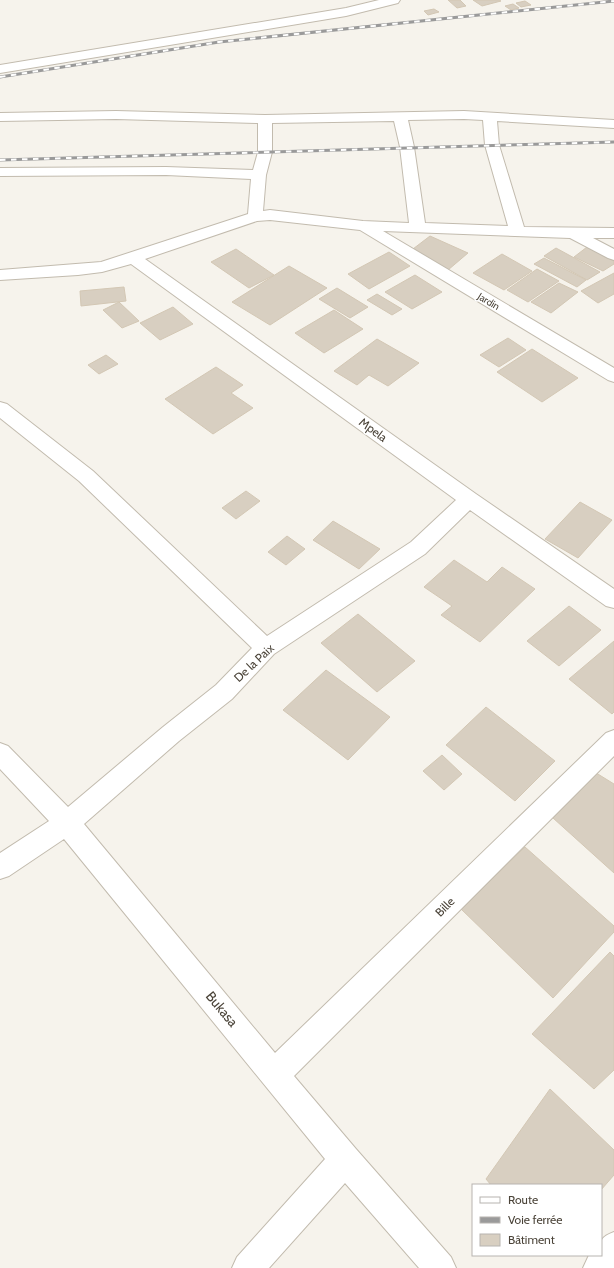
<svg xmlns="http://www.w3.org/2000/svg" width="614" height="1268" font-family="Cabin,sans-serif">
<rect width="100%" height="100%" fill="#f6f3ec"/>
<g fill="#d8cfc1" stroke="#d3c7b4">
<path d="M448 0H460L466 6 457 8Z"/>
<path d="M473 0H499L501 1 482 6Z"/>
<path d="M525 1 531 5 521 7 516 3Z"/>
<path d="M513 4 519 8 511 10 505 6Z"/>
<path d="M434 9 439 12 428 15 424 11Z"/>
<path d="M430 236 468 253 448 270 409 252Z"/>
<path d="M587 247 614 261V264L603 271 574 257Z"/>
<path d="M556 248 600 272 587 280 544 256Z"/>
<path d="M236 249 274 275 249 288 211 262Z"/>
<path d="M389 252 410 266 369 289 348 274Z"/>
<path d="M502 254 532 271 504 290 473 273Z"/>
<path d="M544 258 586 280 577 287 534 264Z"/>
<path d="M289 266 327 288 270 325 232 302Z"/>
<path d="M537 269 559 281 528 302 507 290Z"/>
<path d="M614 273V294L598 303 581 291Z"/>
<path d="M415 275 442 292 412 309 385 292Z"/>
<path d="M559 283 578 292 551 313 531 302Z"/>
<path d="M124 287 126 301 81 306 80 291Z"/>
<path d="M337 288 368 307 350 318 319 299Z"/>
<path d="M377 294 402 309 392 315 367 300Z"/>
<path d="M119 302 139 321 122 328 103 310Z"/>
<path d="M173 307 193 324 160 340 140 323Z"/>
<path d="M334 310 363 329 324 353 295 333Z"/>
<path d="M508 338 526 350 499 367 480 355Z"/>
<path d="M377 339 419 363 388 386 369 375 357 385 334 371Z"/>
<path d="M532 349 578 378 542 402 497 372Z"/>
<path d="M106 355 118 364 99 374 88 365Z"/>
<path d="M216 367 243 385 231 393 253 408 213 434 165 399Z"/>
<path d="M246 491 260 501 236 519 222 508Z"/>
<path d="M580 502 612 520 578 558 545 539Z"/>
<path d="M333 521 380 549 359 569 313 540Z"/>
<path d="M287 536 305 549 286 565 268 552Z"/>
<path d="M454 560 487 582 502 567 535 589 480 642 441 615 452 606 424 587Z"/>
<path d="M569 606 601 630 559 666 527 641Z"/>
<path d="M358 614 415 661 377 692 321 643Z"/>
<path d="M614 641V712L612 714 569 679Z"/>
<path d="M326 670 390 717 348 760 283 710Z"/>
<path d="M486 707 555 761 515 801 446 745Z"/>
<path d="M442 755 462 774 444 790 423 771Z"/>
<path d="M593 771 614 784V873L553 818Z"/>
<path d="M525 847 614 926V932L553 998 461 909Z"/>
<path d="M610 952 614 956V1070L594 1089 532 1034Z"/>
<path d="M550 1089 614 1150V1175L601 1190V1185H491L486 1179Z"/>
</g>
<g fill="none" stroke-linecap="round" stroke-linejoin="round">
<defs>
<g id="minor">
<path d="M379 0H400L398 3 346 16 0 73V65L346 8Z"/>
<path d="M116 111 265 115 464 111 614 120V128L497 121 499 145 524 227 614 228V238H593L614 249V260L608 258 570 238 383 231 614 368V382L608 380 360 230 270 220 257 221 145 259 476 494 614 589V608L606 606 470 510 425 554 274 654 232 699 179 741 84 824 275 1053 606 733 614 730V756L294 1076 356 1149 451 1257 456 1268H419L345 1183 269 1268H232L237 1257 325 1159 64 839 9 876 0 879V853L49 821 0 769V743L8 746 68 807 163 727 216 685 252 648 79 481 0 418V402L7 404 93 471 267 636 411 542 456 500 131 264 102 272 78 275 0 280V270L101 262 248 214 251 179 166 175 0 176V168L166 167 253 170 258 152V123L116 119 0 121V113ZM464 119 483 120 485 145 508 226 425 223 414 147 408 120ZM394 121 400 147 409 223 363 221 270 210 263 211 266 175 272 152V123Z"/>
<path d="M614 1232V1268H583L589 1255H601C601 1240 599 1238 614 1232Z"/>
</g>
</defs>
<use href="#minor" stroke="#c2bbae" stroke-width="2"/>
<use href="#minor" fill="#fff" fill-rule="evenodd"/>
<defs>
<g id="rail">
<path d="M0 77 219 42 614 1"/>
<path d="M0 160 614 142"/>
</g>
</defs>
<use href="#rail" stroke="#9a9a9a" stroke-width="3"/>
<use href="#rail" stroke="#fff" stroke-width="2" stroke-dasharray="5.5" stroke-linecap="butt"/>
</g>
<g text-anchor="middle" stroke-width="3" stroke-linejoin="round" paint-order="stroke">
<g font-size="10" fill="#4b4439" stroke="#fff">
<text transform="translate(489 301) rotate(31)" y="4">Jardin</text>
</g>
<g font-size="12" fill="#4b4439" stroke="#fff">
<text transform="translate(373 430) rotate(36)" y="4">Mpela</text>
<text transform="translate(254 663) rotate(-43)" y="4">De la Paix</text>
<text transform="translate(445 907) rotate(-45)" y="4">Bille</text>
</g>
<g font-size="14" fill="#4b4439" stroke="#fff">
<text transform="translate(222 1009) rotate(50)" y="5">Bukasa</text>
</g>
</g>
<rect x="472" y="1184" width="130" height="72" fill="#ffffff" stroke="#b7b4b0"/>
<rect x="480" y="1197" width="20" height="6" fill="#ffffff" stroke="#b7b4b0"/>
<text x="508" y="1204" font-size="12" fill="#4b4439">Route</text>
<rect x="480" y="1217" width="20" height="6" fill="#9a9a9a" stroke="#b7b4b0"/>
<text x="508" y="1224" font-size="12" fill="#4b4439">Voie ferrée</text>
<rect x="480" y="1234" width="20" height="12" fill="#d8cfc1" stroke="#b7b4b0"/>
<text x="508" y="1244" font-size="12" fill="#4b4439">Bâtiment</text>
</svg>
